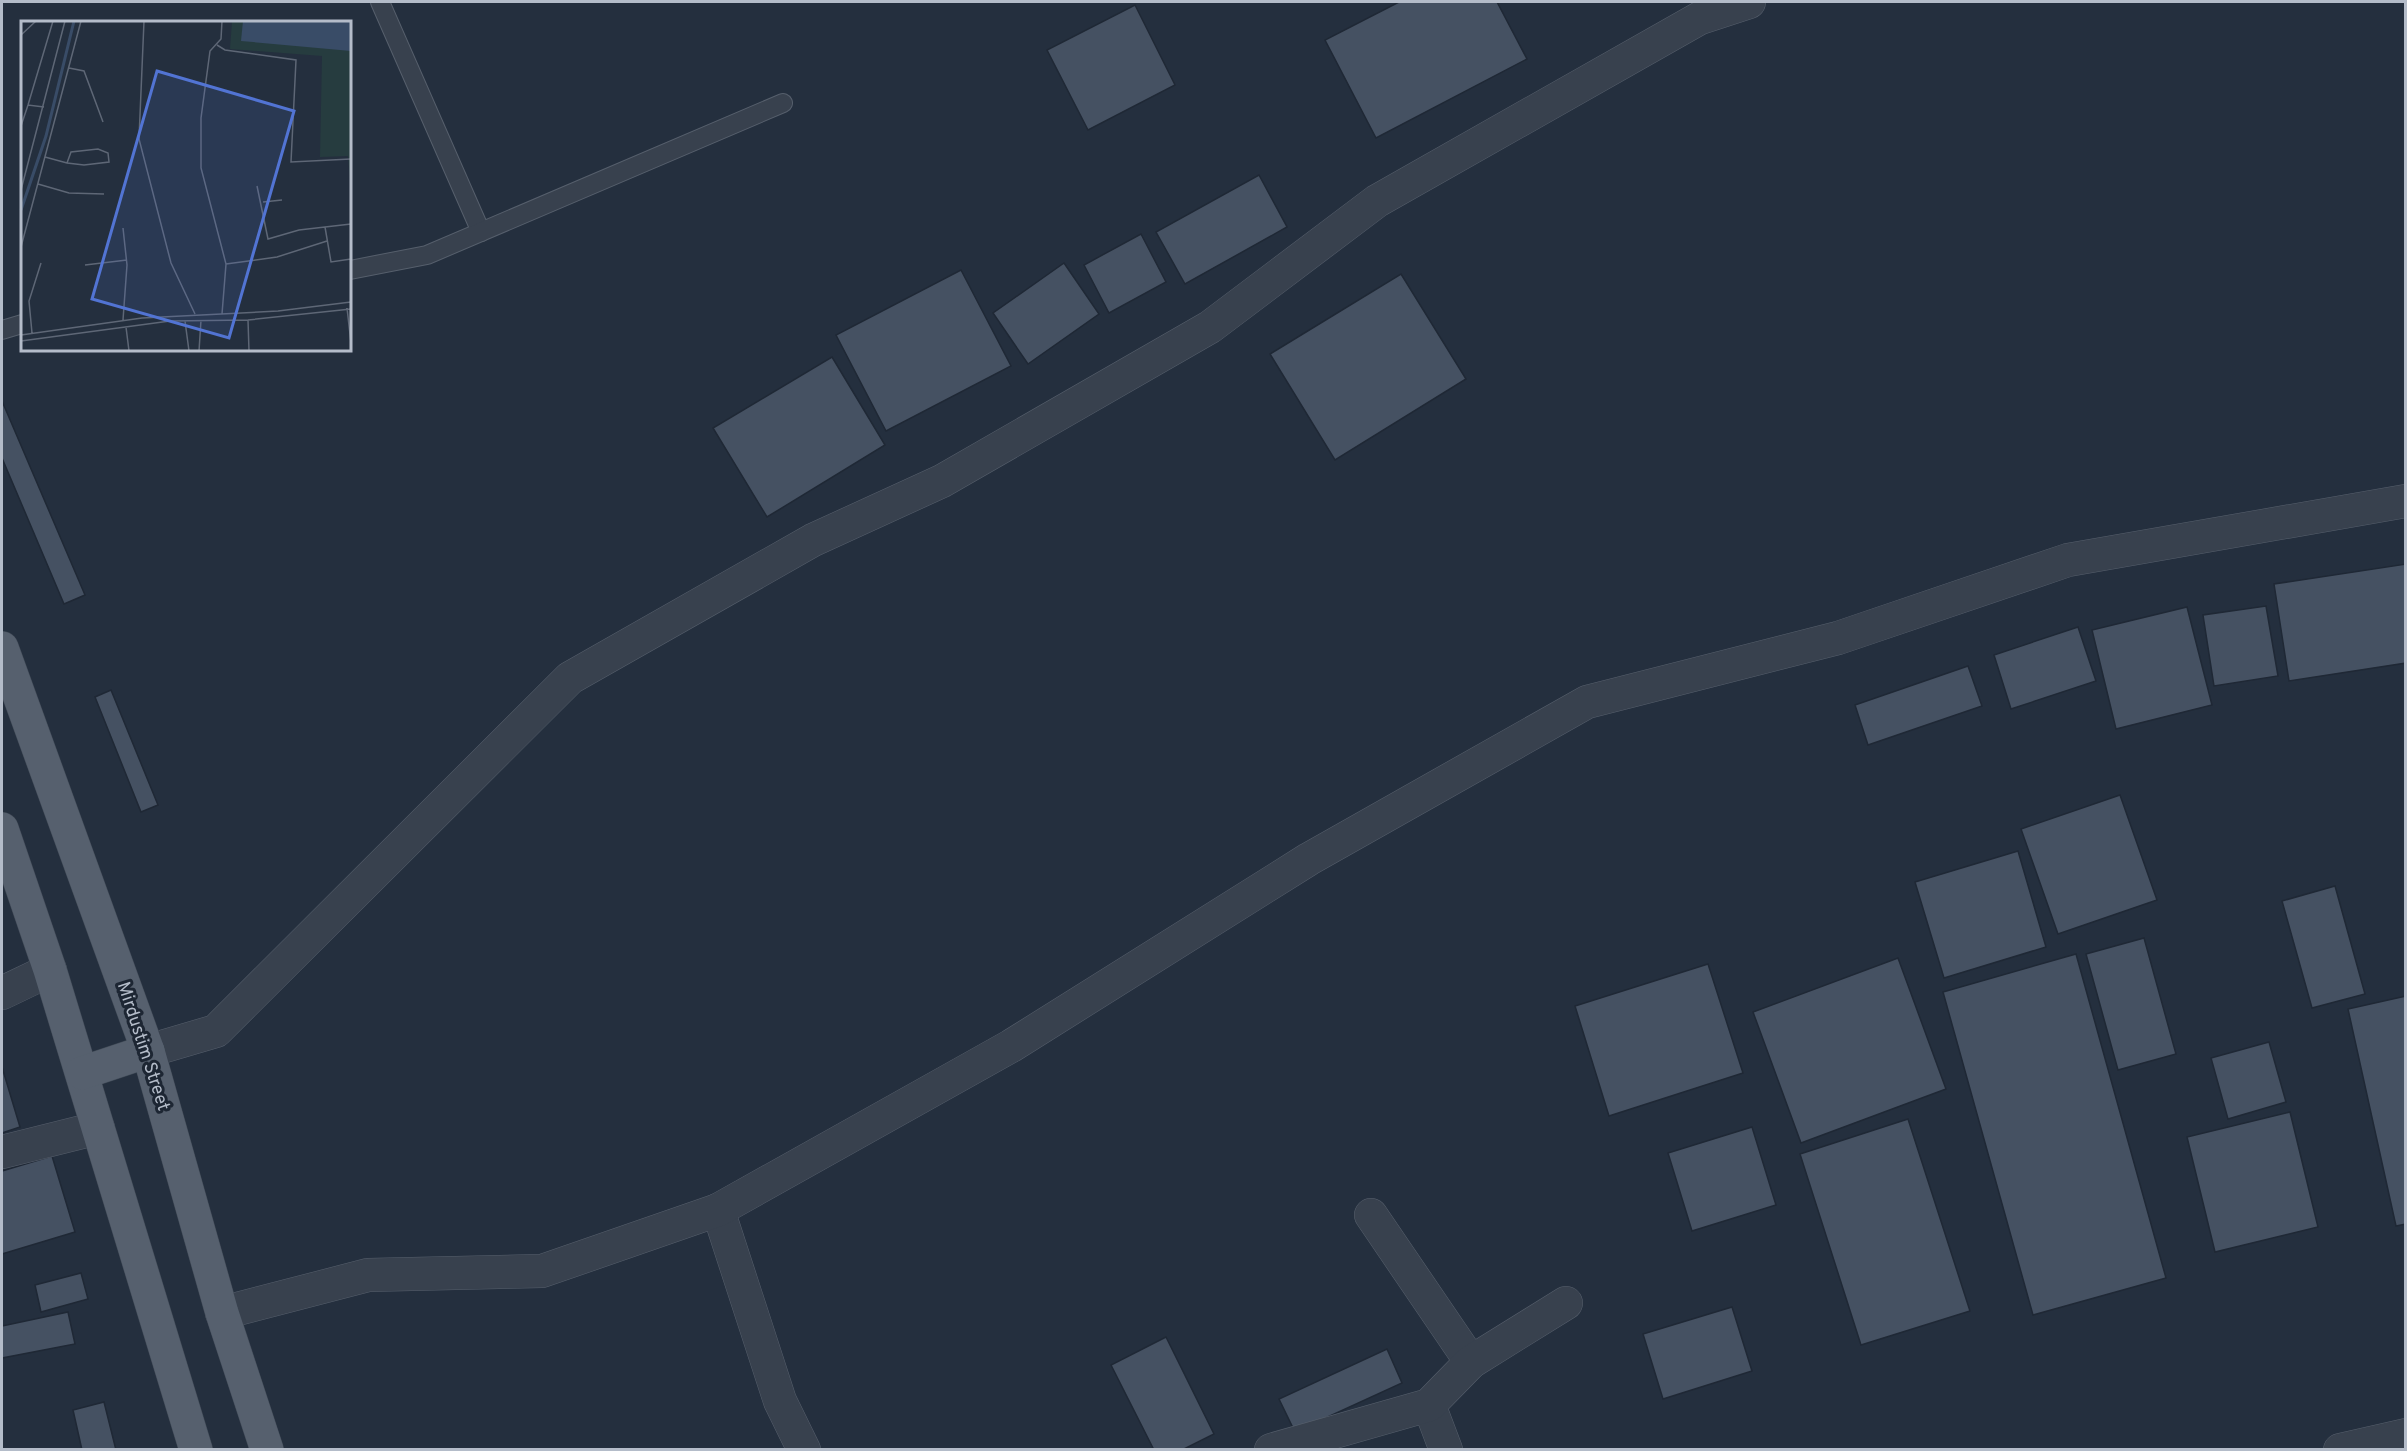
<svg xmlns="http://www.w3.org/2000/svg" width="2407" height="1451" font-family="Overpass,sans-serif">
<rect width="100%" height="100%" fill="#242f3e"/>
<g fill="#455162" stroke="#1f2835" stroke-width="1.5">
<path d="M1399 2H1497L1527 59 1376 138 1325 40Z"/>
<path d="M1135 5 1175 85 1088 130 1047 50Z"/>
<path d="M1259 175 1287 227 1185 284 1156 232Z"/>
<path d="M1141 234 1166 282 1109 313 1084 265Z"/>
<path d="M1064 263 1099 314 1028 364 993 313Z"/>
<path d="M961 270 1011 366 886 431 836 335Z"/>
<path d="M1401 274 1466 379 1335 460 1270 354Z"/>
<path d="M832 357 885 445 767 517 713 428Z"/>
<path d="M2 401 85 595 64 604 2 458Z"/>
<path d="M2406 564V663L2289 681 2274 584Z"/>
<path d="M2266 606 2278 676 2214 686 2203 615Z"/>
<path d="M2187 607 2212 705 2116 729 2092 630Z"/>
<path d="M2078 627 2096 681 2011 709 1994 655Z"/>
<path d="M1968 666 1982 706 1868 745 1855 705Z"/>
<path d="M111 690 158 805 141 812 95 697Z"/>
<path d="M2120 795 2157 900 2058 934 2021 829Z"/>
<path d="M2018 851 2046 947 1944 978 1915 882Z"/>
<path d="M2335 886 2365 994 2312 1008 2282 901Z"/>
<path d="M2144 938 2176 1054 2118 1070 2086 954Z"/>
<path d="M2076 954 2166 1278 2033 1315 1943 992Z"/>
<path d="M1898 958 1946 1089 1801 1143 1753 1012Z"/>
<path d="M1708 964 1743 1073 1609 1116 1575 1006Z"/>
<path d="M2406 996V1224L2396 1226 2348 1009Z"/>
<path d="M2269 1042 2286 1102 2228 1119 2211 1058Z"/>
<path d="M2 1067 20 1127 2 1133Z"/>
<path d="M2290 1112 2318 1227 2215 1252 2187 1137Z"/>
<path d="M1908 1119 1970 1311 1861 1345 1800 1154Z"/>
<path d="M1752 1127 1776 1205 1692 1231 1668 1153Z"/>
<path d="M52 1156 75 1232 2 1254V1171Z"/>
<path d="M81 1273 88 1299 41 1312 35 1285Z"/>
<path d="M1732 1307 1752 1371 1663 1399 1643 1334Z"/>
<path d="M68 1312 75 1344 2 1358V1326Z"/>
<path d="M1166 1337 1214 1434 1182 1450H1154L1111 1365Z"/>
<path d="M1387 1349 1402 1383 1295 1432 1279 1399Z"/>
<path d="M104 1402 116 1450H82L73 1410Z"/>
</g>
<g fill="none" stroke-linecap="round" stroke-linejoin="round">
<defs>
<g id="lane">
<path d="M380 2 481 232"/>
<path d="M350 270 427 255 783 103"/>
<path d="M2 330 22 324"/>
</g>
<g id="street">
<path d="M2 993 50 970"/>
<path d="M148 1051 216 1031 570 678 813 540 942 481 1210 327 1377 201 1700 18 1749 2"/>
<path d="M2 1152 98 1128"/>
<path d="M718 1210 780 1401 804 1450"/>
<path d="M1371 1215 1471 1362"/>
<path d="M222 1313 368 1275 542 1271 718 1210 1011 1046 1309 859 1587 702 1838 638 2068 560 2406 501"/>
<path d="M1429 1405 1446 1450"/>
<path d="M1271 1450 1429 1405 1471 1362 1566 1303"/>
<path d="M2340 1450 2406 1435"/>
</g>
<g id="primary">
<path d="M2 648 148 1051 222 1313 267 1450"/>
<path d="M2 829 50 970 196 1450"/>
<path d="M82 1073 148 1051"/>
</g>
</defs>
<use href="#lane" stroke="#565f6c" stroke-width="20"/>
<use href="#street" stroke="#565f6c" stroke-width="34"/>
<use href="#primary" stroke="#414a57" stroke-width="34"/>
<use href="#lane" stroke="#38414e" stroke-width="18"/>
<use href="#street" stroke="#38414e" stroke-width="33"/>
<use href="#primary" stroke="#56606e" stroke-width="33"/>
</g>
<g text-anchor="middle" stroke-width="6" stroke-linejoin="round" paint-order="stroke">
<g font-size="18" fill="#b4bcc9" stroke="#1d2633">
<text transform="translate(144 1046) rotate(72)" y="6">Mirdustim Street</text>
</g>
</g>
<g transform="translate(21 21)">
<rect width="330" height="330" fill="#242f3e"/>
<path d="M211 0H330V169L327 135 299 136 301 35 209 28Z" fill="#263c3f"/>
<path d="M222 0H330V30L220 20Z" fill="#394c67"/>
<path fill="none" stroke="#394c67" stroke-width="3" d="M0 189 25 115 53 0"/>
<path fill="none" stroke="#5e6776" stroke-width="1.5" d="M123 0 118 118 150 242 174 293M0 14 15 0M196 24 204 29 275 39 270 141 330 138M48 47 63 50 82 101M7 84 32 0M0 105 7 84 23 86M24 136 46 142 63 144 88 141 87 132 77 128 50 131 46 142M17 163 48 172 83 173M236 165 247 218 278 209 330 203M0 169 44 0M242 181 261 179M304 206 310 241 330 238M102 207 106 244 102 299M0 226 60 0M205 243 256 236 306 220M64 244 106 239M326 287 330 322M201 293 205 243 180 147V97L189 30 200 18 201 0M227 299 228 330M164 300 168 330M105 306 108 330M11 312 8 280 20 242M0 314 121 297 257 290 330 281M0 320 149 300 227 299 330 288M178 330 180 299"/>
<path fill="#5274d3" fill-opacity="0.15" stroke="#5274d3" stroke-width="3" d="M136 50 273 90 208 317 71 278Z"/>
<rect width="330" height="330" fill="none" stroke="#b4bcc9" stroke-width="3"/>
</g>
<rect width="2407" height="1451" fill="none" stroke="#b4bcc9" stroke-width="6"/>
</svg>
